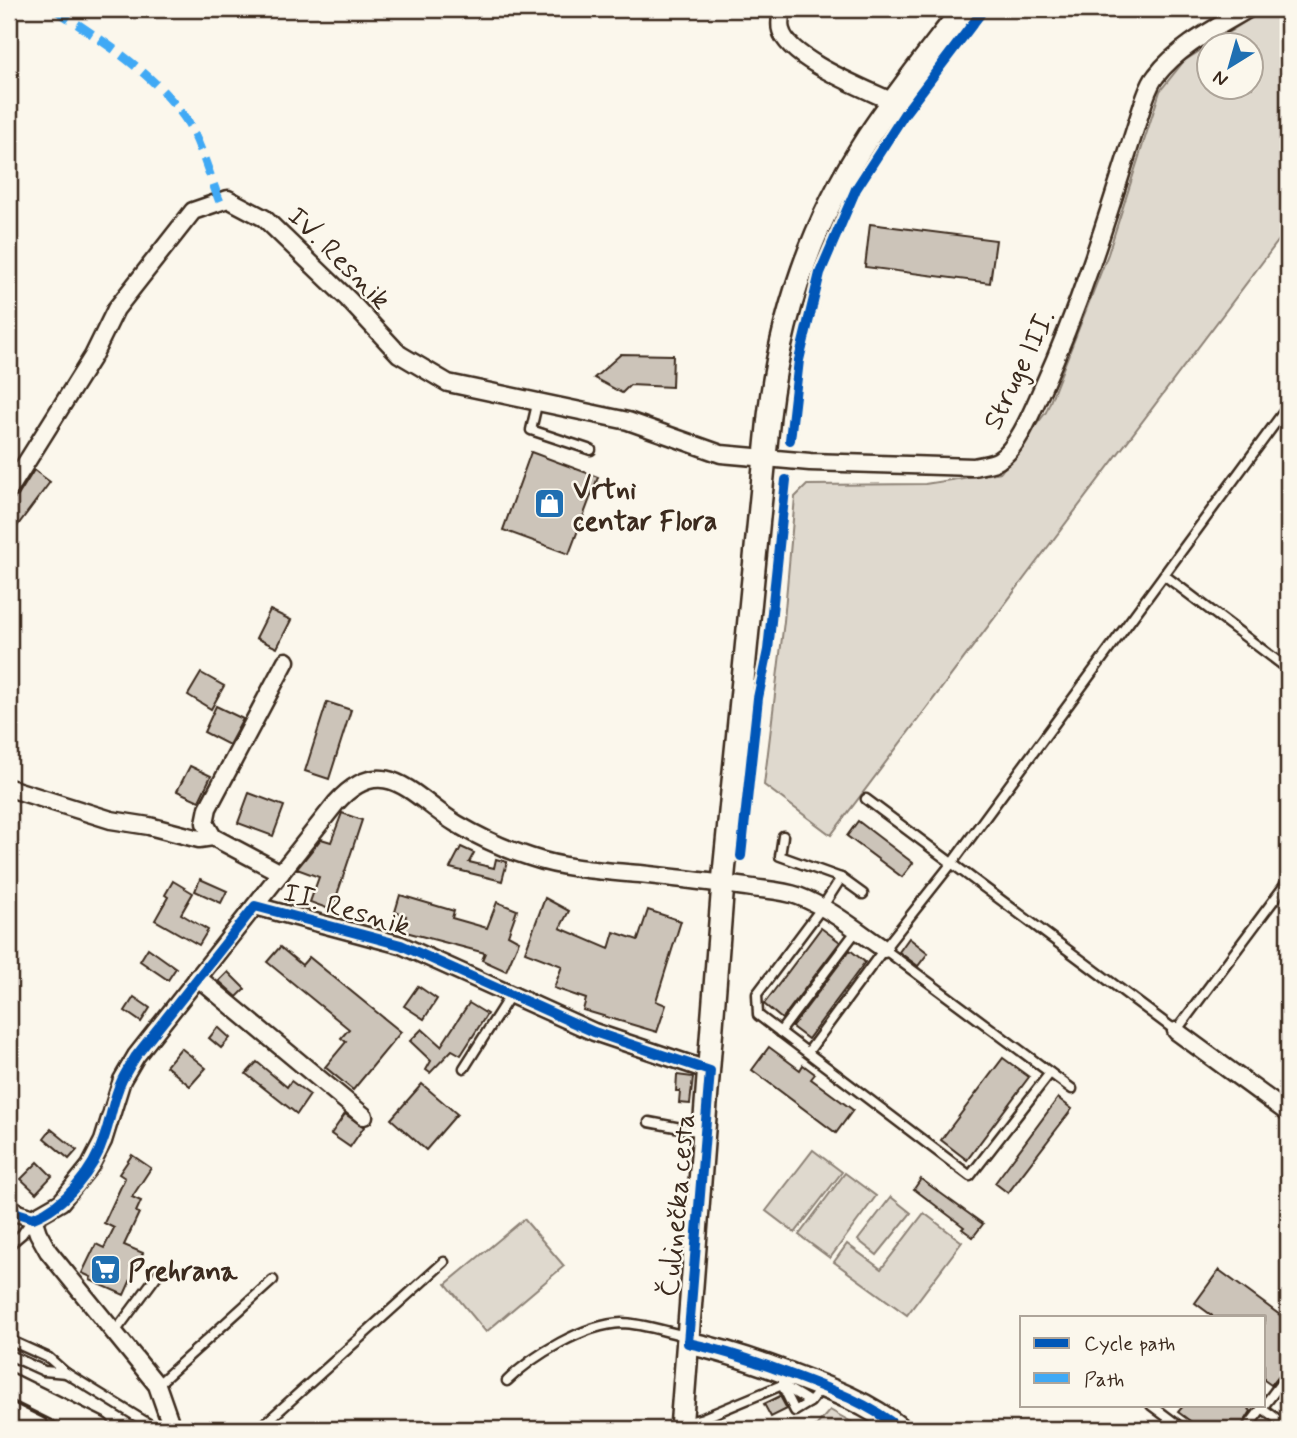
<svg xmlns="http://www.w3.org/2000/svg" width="1297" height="1438" font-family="Mynerve,sans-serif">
<rect width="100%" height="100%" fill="#fbf7ec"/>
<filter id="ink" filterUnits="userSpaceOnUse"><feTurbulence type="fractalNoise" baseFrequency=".0143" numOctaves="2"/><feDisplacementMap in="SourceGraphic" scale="14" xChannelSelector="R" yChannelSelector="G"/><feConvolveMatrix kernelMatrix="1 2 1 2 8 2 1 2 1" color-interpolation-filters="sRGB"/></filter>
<g filter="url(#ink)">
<g fill="#dfd9ce" stroke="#8d8276" stroke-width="2" fill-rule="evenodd">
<path d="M1265 9H1288V228L831 835 764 785 784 621 795 497 807 485 925 484 1001 472 1046 412 1108 254 1160 91 1184 61ZM1210 46H1252V88H1210Z"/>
<path d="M813 1150 842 1172 795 1233 766 1211Z"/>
<path d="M845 1173 876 1196 830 1258 799 1235Z"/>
<path d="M891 1197 911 1213 877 1255 858 1240Z"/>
<path d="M924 1213 962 1242 907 1315 834 1262 847 1244 881 1269Z"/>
<path d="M524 1219 564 1266 486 1332 446 1284Z"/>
<path d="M830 1410 864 1429H810L816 1426Z"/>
</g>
<g fill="#ccc4b9" stroke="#3b2a1e" stroke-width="2">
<path d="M870 224 996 240 990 283 865 267Z"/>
<path d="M621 354 673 355 672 387 630 385 622 393 594 378Z"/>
<path d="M531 452 598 477 569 554 503 530Z"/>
<path d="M34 470 50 482 9 537V500L18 496Z"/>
<path d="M270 610 291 620 277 648 256 638Z"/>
<path d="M201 673 224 686 211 709 188 695Z"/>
<path d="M327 702 351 710 329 779 305 771Z"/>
<path d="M216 706 243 719 229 745 204 732Z"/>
<path d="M190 766 211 776 199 801 177 791Z"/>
<path d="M249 793 284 806 273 836 238 823Z"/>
<path d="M342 813 362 820 332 910 310 902 319 877 297 869 321 839 331 842Z"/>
<path d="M858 821 913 863 902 877 847 836Z"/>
<path d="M461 847 474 853 469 862 494 868 496 859 507 862 502 881 450 868Z"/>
<path d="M200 879 227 891 221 903 195 891Z"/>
<path d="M173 881 193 893 181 914 208 930 199 945 155 920 168 897 165 895Z"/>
<path d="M400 895 454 911 452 918 487 928 497 902 517 910 508 935 519 941 506 971 482 960 485 953 402 931 406 916 395 912Z"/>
<path d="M545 898 569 911 560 928 609 949 614 932 638 940 648 910 681 921 656 1001 666 1005 657 1032 583 1010 586 999 554 988 562 966 525 952Z"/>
<path d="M821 928 840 942 782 1019 764 1004Z"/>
<path d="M909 938 928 953 918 966 899 952Z"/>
<path d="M280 947 302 965 309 957 401 1032 353 1090 325 1067 346 1042 341 1038 349 1029 267 962Z"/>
<path d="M148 948 176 968 168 980 140 961Z"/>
<path d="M850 950 865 962 808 1039 792 1027Z"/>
<path d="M228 972 245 989 237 997 219 981Z"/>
<path d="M418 986 437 999 424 1019 404 1006Z"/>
<path d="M134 997 150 1008 141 1022 125 1011Z"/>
<path d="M469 1003 487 1014 461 1055 452 1050 430 1073 426 1070 431 1061 410 1041 422 1029 441 1046Z"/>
<path d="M218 1027 230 1038 221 1048 209 1038Z"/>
<path d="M769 1047 800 1070 803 1065 815 1074 811 1079 853 1110 836 1133 752 1070Z"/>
<path d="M181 1048 206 1068 190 1086 166 1066Z"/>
<path d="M1003 1058 1029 1077 967 1160 941 1140Z"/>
<path d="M257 1062 287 1087 291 1081 310 1095 297 1114 246 1074Z"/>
<path d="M677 1075 693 1077 690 1104 679 1103 680 1091H676Z"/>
<path d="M422 1084 457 1114 426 1150 391 1119Z"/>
<path d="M1058 1098 1072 1109 1008 1193 995 1183Z"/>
<path d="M345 1114 364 1127 350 1147 331 1134Z"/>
<path d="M51 1129 77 1150 69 1159 44 1138Z"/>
<path d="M132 1155 151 1168 132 1197 141 1201 136 1212 139 1213 124 1245 143 1253 124 1295 90 1280 91 1277 82 1273 96 1244 104 1248 114 1228 104 1223 125 1178 119 1174Z"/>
<path d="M38 1162 52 1176 36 1193 21 1179Z"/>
<path d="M921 1179 983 1224 973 1237 962 1229 964 1227 914 1189Z"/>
<path d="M1219 1270 1288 1321V1368L1283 1370 1271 1385 1264 1380V1317H1214L1195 1303Z"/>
<path d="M780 1396 787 1409 771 1417 764 1404Z"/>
<path d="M1184 1405H1252L1249 1409 1251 1411 1240 1429H1201L1178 1412Z"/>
</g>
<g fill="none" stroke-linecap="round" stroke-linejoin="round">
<defs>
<g id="service">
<path d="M538 400 531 430 591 450"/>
<path d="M1164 575 1288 669"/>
<path d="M866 799 1176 1031 1288 881"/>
<path d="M783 836 780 856 841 878 863 894"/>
<path d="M841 878 823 906 757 994 758 1015 970 1176 1050 1073"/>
<path d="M884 949 1072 1089"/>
<path d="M780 1032 857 930"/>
<path d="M808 1052 884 949 952 863 1288 406"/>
<path d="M464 1068 511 994"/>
<path d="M649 1122 702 1132"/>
<path d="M9 1245 22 1234 32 1220"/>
<path d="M115 1332 161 1270"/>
<path d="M9 1340 49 1358 66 1373 157 1429"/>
<path d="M9 1355 44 1371 66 1373"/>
<path d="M507 1381C533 1355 585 1324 622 1323 640 1323 667 1332 686 1336"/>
<path d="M157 1385 273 1280"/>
<path d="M782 1385 810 1402 823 1387"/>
<path d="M782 1385 795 1411 810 1402"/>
<path d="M1151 1405 1183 1429"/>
<path d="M1262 1408 1288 1427"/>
<path d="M684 1423 703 1418 782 1385 786 1375"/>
<path d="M259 1429 444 1262"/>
<path d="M1246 1429 1288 1374"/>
</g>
<g id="minor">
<path d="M782 9C781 15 779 24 781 30 788 59 866 89 893 102"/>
<path d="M9 490 93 356 116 309 193 211 228 199 264 218 348 299 399 354 448 383 628 421 721 454 810 462 974 467C981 465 993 464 999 460 1018 448 1034 407 1043 387 1085 294 1113 198 1144 101 1147 93 1150 83 1156 76 1179 46 1216 28 1248 9"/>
<path d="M9 788 111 820 149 826 199 839 213 837 281 873"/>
<path d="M213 837 205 823 208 808 286 661"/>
<path d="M255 906 401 945 594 1032 710 1071"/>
<path d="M197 977 364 1116"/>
<path d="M1176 1031 1288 1113"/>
<path d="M9 1205 17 1213 33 1218"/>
<path d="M33 1218 61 1202 90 1166 103 1141 122 1080 136 1056 336 803C384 749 414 798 457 824 479 837 505 849 530 857 565 869 603 871 640 874 676 878 710 882 746 887 763 890 782 890 798 896 830 908 856 930 884 949"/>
<path d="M33 1218 38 1233 48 1251 157 1385 171 1425 165 1429"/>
</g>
<g id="tertiary">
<path d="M688 1343C722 1350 755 1361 787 1373 827 1388 867 1402 900 1429"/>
<path d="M681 1429 723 883 769 416C780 317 813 221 868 137 897 93 931 51 963 9"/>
</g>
<g id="secondary">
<path d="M9 1385 98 1429"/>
<path d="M9 1415 37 1429"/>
</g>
</defs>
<use href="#service" stroke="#3b2a1e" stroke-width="13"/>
<use href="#minor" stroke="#3b2a1e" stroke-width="21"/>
<use href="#tertiary" stroke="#3b2a1e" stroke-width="26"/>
<use href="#secondary" stroke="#3b2a1e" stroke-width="28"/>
<use href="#service" stroke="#fbf7ec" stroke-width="8"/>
<use href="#minor" stroke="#fbf7ec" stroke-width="16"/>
<use href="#tertiary" stroke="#fbf7ec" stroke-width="21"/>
<use href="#secondary" stroke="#fbf7ec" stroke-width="23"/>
<path stroke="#3fa9f5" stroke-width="9" stroke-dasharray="18 9" stroke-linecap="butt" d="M55 9C102 41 155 73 187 121 199 139 211 180 220 202"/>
<defs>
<g id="cycleway">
<path d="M790 440 799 360 820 273 856 189 905 113 984 9"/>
<path d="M741 856 758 698 768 650 786 480"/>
<path d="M9 1205 17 1213 33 1218C65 1206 94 1170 104 1138 111 1119 113 1098 122 1080 126 1072 131 1064 136 1056L255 906 401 945 594 1032 710 1071 688 1343C722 1350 755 1361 787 1373 827 1388 867 1402 900 1429"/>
</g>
</defs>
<use href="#cycleway" stroke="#fbf7ec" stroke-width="15"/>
<use href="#cycleway" stroke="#0057b8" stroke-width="10"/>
</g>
</g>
<defs>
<symbol id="shop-square" viewBox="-11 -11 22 22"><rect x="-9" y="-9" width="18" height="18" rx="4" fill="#1f6fb2" stroke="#fbf7ec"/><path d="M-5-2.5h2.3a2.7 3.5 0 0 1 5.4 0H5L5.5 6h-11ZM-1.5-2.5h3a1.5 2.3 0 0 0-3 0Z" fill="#fff"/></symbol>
<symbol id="supermarket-square" viewBox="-11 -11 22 22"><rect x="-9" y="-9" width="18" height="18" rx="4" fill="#1f6fb2" stroke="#fbf7ec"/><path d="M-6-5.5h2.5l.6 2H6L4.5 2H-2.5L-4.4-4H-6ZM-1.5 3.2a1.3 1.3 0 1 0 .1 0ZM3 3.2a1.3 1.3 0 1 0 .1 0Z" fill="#fff"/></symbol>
</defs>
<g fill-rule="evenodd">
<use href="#shop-square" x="532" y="486" width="35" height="35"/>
<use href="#supermarket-square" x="88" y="1252" width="35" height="35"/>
</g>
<g text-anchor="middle" stroke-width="5" stroke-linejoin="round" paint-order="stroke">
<g font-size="28" fill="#3b2a1e" stroke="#fbf7ec">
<text transform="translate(340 257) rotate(45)" y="10">IV. Resnik</text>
<text transform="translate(1018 369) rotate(-64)" y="10">Struge III.</text>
<text transform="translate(347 908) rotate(16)" y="10">II. Resnik</text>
<text transform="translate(676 1205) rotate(-85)" y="10">Čulinečka cesta</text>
</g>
<g font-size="28" font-weight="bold" fill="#3b2a1e" stroke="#fbf7ec" text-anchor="start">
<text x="573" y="498">Vrtni<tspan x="573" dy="32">centar Flora</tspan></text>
<text x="128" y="1280">Prehrana</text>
</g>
</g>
<rect width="1297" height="1438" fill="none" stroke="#fbf7ec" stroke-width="35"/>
<rect x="18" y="18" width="1262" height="1403" fill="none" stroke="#3b2a1e" stroke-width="2.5" filter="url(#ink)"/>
<rect x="1020" y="1316" width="245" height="91" fill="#fbf7ec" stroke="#aea59a" stroke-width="2"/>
<rect x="1034" y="1338" width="35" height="10" fill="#0057b8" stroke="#aea59a" stroke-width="2"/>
<text x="1084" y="1350" font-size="21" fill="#3b2a1e">Cycle path</text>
<rect x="1034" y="1373" width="35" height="10" fill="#3fa9f5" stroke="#aea59a" stroke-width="2"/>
<text x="1084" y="1386" font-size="21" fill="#3b2a1e">Path</text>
<g transform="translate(1230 66) rotate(217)"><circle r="33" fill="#fbf7ec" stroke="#aea59a" stroke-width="2"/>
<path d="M0-5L12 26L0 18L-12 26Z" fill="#1f6fb2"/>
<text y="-10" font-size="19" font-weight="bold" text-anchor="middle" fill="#3b2a1e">N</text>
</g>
</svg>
